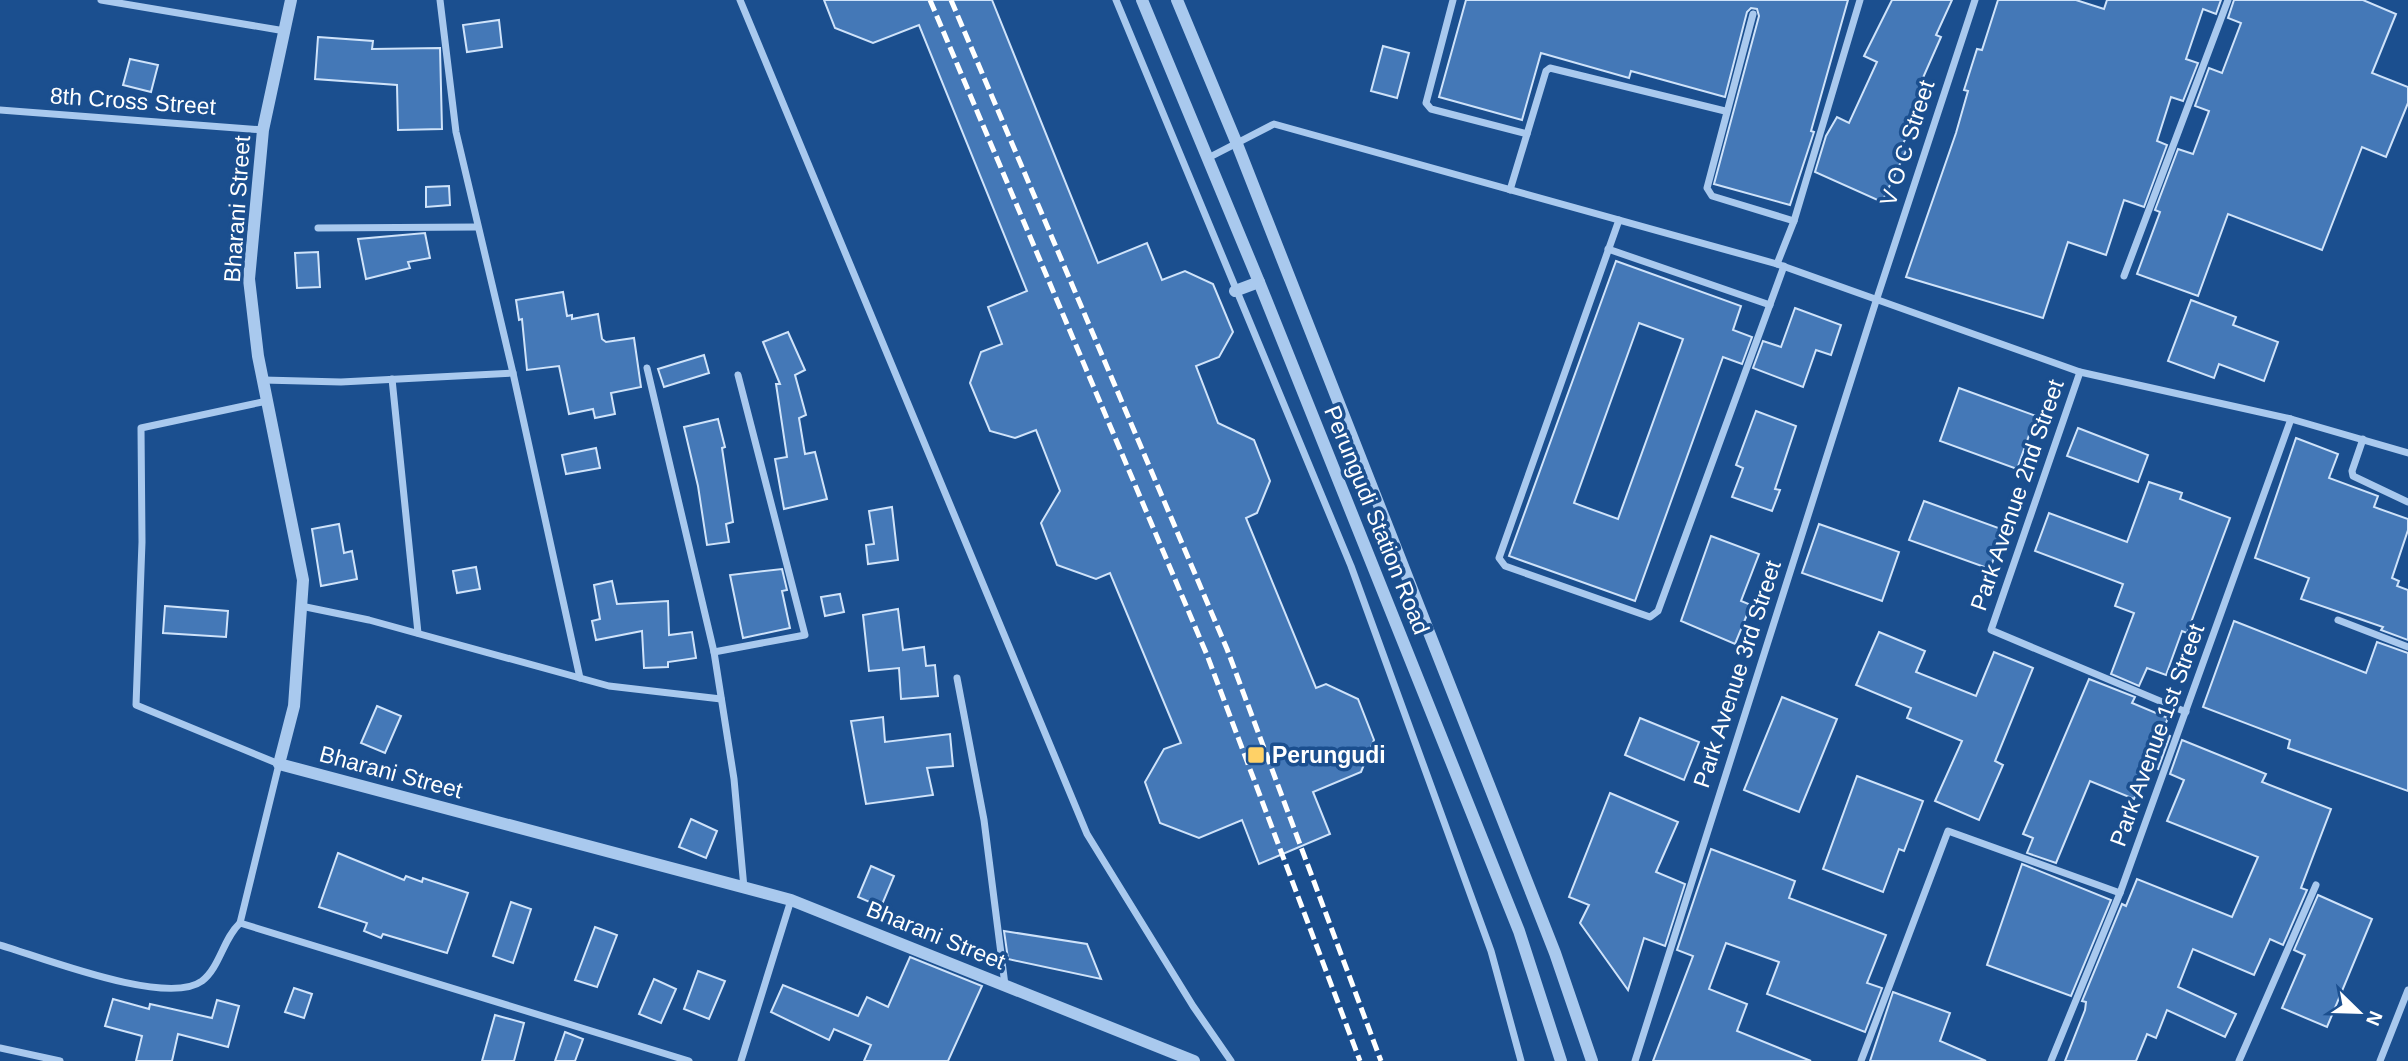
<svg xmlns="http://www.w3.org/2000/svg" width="2408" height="1061" font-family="Helvetica,sans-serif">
<rect width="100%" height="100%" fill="#1b4f8f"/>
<g fill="#4478b7" stroke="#cfe3fa" stroke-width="2" fill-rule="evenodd">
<path d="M824 0H992L1098 263 1147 243 1162 280 1185 271 1213 284 1233 332 1219 357 1196 366 1218 423 1254 440 1270 481 1257 513 1246 518 1316 688 1326 684 1358 699 1374 740 1361 772 1313 792 1330 834 1259 864 1242 820 1199 838 1160 823 1145 782 1164 749 1181 743 1110 573 1096 579 1057 565 1041 523 1060 491 1036 430 1015 438 990 431 970 383 981 352 1002 344 988 307 1027 291 919 25 873 43 835 28Z"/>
<path d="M1466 0H1848L1811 131 1814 132 1790 205 1714 184 1759 16 1757 9 1751 8 1747 12 1725 97 1631 71 1629 78 1541 53 1522 120 1439 97Z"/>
<path d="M1892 0H1952L1936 35 1941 37 1918 89 1926 93 1902 146 1907 149 1882 202 1815 172 1826 136 1837 117 1849 123 1877 62 1864 56Z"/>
<path d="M1998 0H2076L2104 9 2107 0H2221L2216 14 2203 9 2186 59 2198 63 2183 101 2171 97 2157 141 2167 145 2144 207 2124 200 2106 255 2068 242 2043 318 1906 277 1956 133 1968 91 1964 90 1977 49 1982 50Z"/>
<path d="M2234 0H2363L2396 14 2372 73 2408 87V103L2386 157 2362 147 2322 250 2228 214 2198 296 2137 274 2160 212 2155 210 2178 149 2193 154 2209 111 2195 106 2209 68 2222 73 2241 23 2228 18Z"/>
<path d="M499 20 502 47 467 52 463 25Z"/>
<path d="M318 37 373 41 372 49 440 48 442 129 398 130 397 85 315 79Z"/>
<path d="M1383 46 1409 53 1397 98 1371 91Z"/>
<path d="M130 59 158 65 151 92 123 85Z"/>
<path d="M449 186 450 205 426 207V187Z"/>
<path d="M425 233 430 258 408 262 410 268 366 279 358 239Z"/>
<path d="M318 252 320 287 297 288 295 253Z"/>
<path d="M1616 261 1741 306 1733 330 1752 337 1742 364 1723 357 1635 601 1509 556ZM1639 323 1683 339 1618 519 1574 503Z"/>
<path d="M563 292 567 316 572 315V319L598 314 602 339 606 342 634 338 641 387 611 393 615 414 595 418 593 409 569 414 559 366 527 370 522 319 519 320 516 300Z"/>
<path d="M2191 300 2236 317 2233 325 2278 342 2264 381 2219 364 2214 378 2168 361Z"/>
<path d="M1795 308 1841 325 1831 355 1816 350 1803 387 1753 368 1763 341 1781 347Z"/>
<path d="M788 332 805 370 795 375 806 415 799 418 805 454 815 452 827 499 784 509 775 459 787 457 776 384H780L763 342Z"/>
<path d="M704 355 709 373 664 387 658 369Z"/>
<path d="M1959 388 2036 416 2017 469 1940 441Z"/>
<path d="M1756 411 1796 426 1775 489 1780 490 1772 511 1732 497 1743 468 1736 465Z"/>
<path d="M718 419 725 447 722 448 733 522 726 524 729 542 707 545 698 486 684 427Z"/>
<path d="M2078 428 2148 455 2138 482 2067 456Z"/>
<path d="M2296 438 2338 454 2329 478 2378 496 2374 507 2408 519V530L2392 578 2399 581 2397 586 2408 590V640L2381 630 2383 627 2301 599 2309 578 2255 558Z"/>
<path d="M596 448 600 468 566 474 562 455Z"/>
<path d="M2149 482 2182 493 2180 499 2230 518 2187 633 2182 631 2166 675 2147 668 2139 686 2111 674 2134 613 2115 606 2123 584 2035 551 2049 513 2127 542Z"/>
<path d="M1924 501 2004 530 1990 569 1909 540Z"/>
<path d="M892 507 898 560 868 564 866 545 874 544 869 511Z"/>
<path d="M339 524 344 553 352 551 357 579 321 586 312 529Z"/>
<path d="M1819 524 1899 552 1882 601 1802 573Z"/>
<path d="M1711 536 1759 554 1741 601 1751 605 1735 644 1681 621Z"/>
<path d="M476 567 480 589 457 593 453 571Z"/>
<path d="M782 569 787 590 782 591 790 628 743 638 730 575Z"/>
<path d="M612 581 617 604 668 601 669 635 692 632 696 658 668 662V667L644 668 642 631 596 640 592 621 600 619 594 585Z"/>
<path d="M840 594 844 612 825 616 821 597Z"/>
<path d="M165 606 228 611 226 637 163 633Z"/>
<path d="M898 609 903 650 924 647 926 666 935 665 938 696 901 699 899 668 869 671 863 615Z"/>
<path d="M2234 621 2366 673 2377 642 2408 653V791L2288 748 2290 740 2203 707Z"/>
<path d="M1879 632 1925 651 1916 672 1976 696 1994 652 2033 668 1995 761 2003 765 1979 820 1935 801 1962 741 1907 718 1911 708 1856 685Z"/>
<path d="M2089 679 2135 697 2132 703 2168 718 2162 732 2170 736 2158 769 2148 765 2134 799 2090 781 2056 863 2027 853 2033 838 2023 834Z"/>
<path d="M1782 697 1837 719 1799 812 1744 790Z"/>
<path d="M377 706 401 716 385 753 361 743Z"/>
<path d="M883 717 885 742 950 734 953 766 927 768 933 795 866 804 851 721Z"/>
<path d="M1640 718 1699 742 1684 780 1625 755Z"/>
<path d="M2182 740 2266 774 2262 782 2331 809 2301 888 2307 890 2283 945 2270 939 2254 975 2193 949 2178 987 2236 1014 2225 1037 2167 1010 2156 1038 2147 1034 2136 1061H2065L2085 1010 2086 1002 2082 1001 2122 904 2126 906 2137 879 2232 917 2258 857 2167 821 2184 780 2170 774Z"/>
<path d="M1857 776 1923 801 1904 851 1899 849 1883 892 1823 869Z"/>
<path d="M1610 793 1678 822 1656 872 1685 884 1665 946 1644 938 1628 990 1580 923 1589 905 1569 897Z"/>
<path d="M691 819 717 831 706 858 679 847Z"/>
<path d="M1711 849 1795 881 1789 898 1886 935 1867 983 1882 988 1865 1032 1767 994 1779 962 1726 943 1709 989 1747 1004 1737 1031 1811 1061H1653L1693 956 1677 950Z"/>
<path d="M338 853 404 880 406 876 422 882 423 878 468 893 447 953 383 934 381 938 364 931 367 923 319 907Z"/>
<path d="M2022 864 2111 900 2071 996 1987 965Z"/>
<path d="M871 866 894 876 881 907 858 897Z"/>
<path d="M2318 895 2372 919 2327 1027 2282 1008 2305 955 2294 950Z"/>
<path d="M511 902 531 909 513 963 493 956Z"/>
<path d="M595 927 617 935 597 987 575 980Z"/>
<path d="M1004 931 1087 944 1101 979 1008 959Z"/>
<path d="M910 957 982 986 948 1061H864L871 1045 834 1029 829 1040 771 1012 783 985 858 1016 867 997 888 1007Z"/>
<path d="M698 971 725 981 709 1019 684 1009Z"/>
<path d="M654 979 676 989 661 1023 639 1014Z"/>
<path d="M294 988 312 994 304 1018 285 1012Z"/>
<path d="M1893 992 1950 1013 1940 1041 1986 1061H1870Z"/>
<path d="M113 999 149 1009 150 1004 212 1018 217 1000 239 1006 228 1047 178 1034 172 1061H136L142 1036 105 1026Z"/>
<path d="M495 1015 524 1023 514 1061H482Z"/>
<path d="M565 1032 583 1039 575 1061H555Z"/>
</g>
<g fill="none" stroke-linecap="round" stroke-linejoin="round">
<g stroke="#a9c9ee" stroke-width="7">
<path d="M101 0 285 31"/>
<path d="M440 0 456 132 513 373 580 678"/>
<path d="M740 0 1087 834 1193 1006 1231 1061"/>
<path d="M1116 0 1351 566 1491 951 1521 1061"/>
<path d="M1453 0 1426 103 1431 109 1527 134 1510 190"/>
<path d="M1753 14 1707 188 1712 196 1794 221"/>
<path d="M0 110 263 130"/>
<path d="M1527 134 1546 71 1550 68 1725 111"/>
<path d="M1208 158 1274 124 1777 264 2080 372 2291 419 2408 453"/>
<path d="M1619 220 1499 558 1505 566 1650 617 1658 611 1784 266"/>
<path d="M318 228 477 227"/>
<path d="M1608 249 1770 305"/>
<path d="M1777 264 1794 221 1860 0"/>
<path d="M2124 276 2228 0"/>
<path d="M647 368 714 652 734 779 744 888"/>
<path d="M2080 372 1991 630 2186 712"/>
<path d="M392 379 418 633"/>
<path d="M263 380 341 382 513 373"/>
<path d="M2363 439 2352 471 2353 476 2408 502"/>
<path d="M301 606 369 620 609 686 721 699"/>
<path d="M2338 620 2408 647"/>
<path d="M714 652 805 635 738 375"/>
<path d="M957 678 984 820 1005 985"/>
<path d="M240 923 279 764 136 705 142 542 141 428 267 401"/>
<path d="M0 945C41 957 167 1007 202 981 220 967 223 939 240 923L689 1061"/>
<path d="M0 1048 60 1061"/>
<path d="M741 1061 791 900"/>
<path d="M1635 1061 1877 298 1975 0"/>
<path d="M1861 1061 1948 831 2120 893"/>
<path d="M2051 1061 2120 893 2291 419"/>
<path d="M2239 1061 2316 885"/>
<path d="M2380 1061 2408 990"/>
</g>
<g stroke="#a9c9ee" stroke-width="12">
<path d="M291 0 263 130 249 279 258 356 303 580 294 706 279 764 791 900 1194 1061"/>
<path d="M1142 0 1259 282 1519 931 1561 1061"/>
<path d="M1177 0 1237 144 1555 953 1592 1061"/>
<path d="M1235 291 1259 282"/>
</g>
<g stroke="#fff" stroke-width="5" stroke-dasharray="12 5" stroke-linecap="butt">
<path d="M930 0 1207 655 1360 1061"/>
<path d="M951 0 1227 649 1381 1061"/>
</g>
</g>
<rect fill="#ffd166" stroke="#1b4f8f" stroke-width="2.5" x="1247" y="746" width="18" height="18" rx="3.5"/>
<g text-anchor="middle" stroke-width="7" stroke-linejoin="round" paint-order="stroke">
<g font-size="23" fill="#fff" stroke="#1b4f8f">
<text transform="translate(133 101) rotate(4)" y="8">8th Cross Street</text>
<text transform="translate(1907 143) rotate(-72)" y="8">V O C Street</text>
<text transform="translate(237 209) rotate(-86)" y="8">Bharani Street</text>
<text transform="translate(2017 495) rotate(-71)" y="8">Park Avenue 2nd Street</text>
<text transform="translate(1377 520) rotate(68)" y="8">Perungudi Station Road</text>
<text transform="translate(1737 674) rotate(-72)" y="8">Park Avenue 3rd Street</text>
<text transform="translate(2157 735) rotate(-70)" y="8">Park Avenue 1st Street</text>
<text transform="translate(391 772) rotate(15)" y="8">Bharani Street</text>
<text transform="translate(936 935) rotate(22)" y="8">Bharani Street</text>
</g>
<g font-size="23" font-weight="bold" fill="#fff" stroke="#1b4f8f" text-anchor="start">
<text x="1272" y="763">Perungudi</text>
</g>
</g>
<g transform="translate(2359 1012) rotate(113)" stroke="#1b4f8f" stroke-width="5" paint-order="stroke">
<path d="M0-5L12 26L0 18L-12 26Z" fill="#ffffff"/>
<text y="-10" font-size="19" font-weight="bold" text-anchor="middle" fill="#ffffff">N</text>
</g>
</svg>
